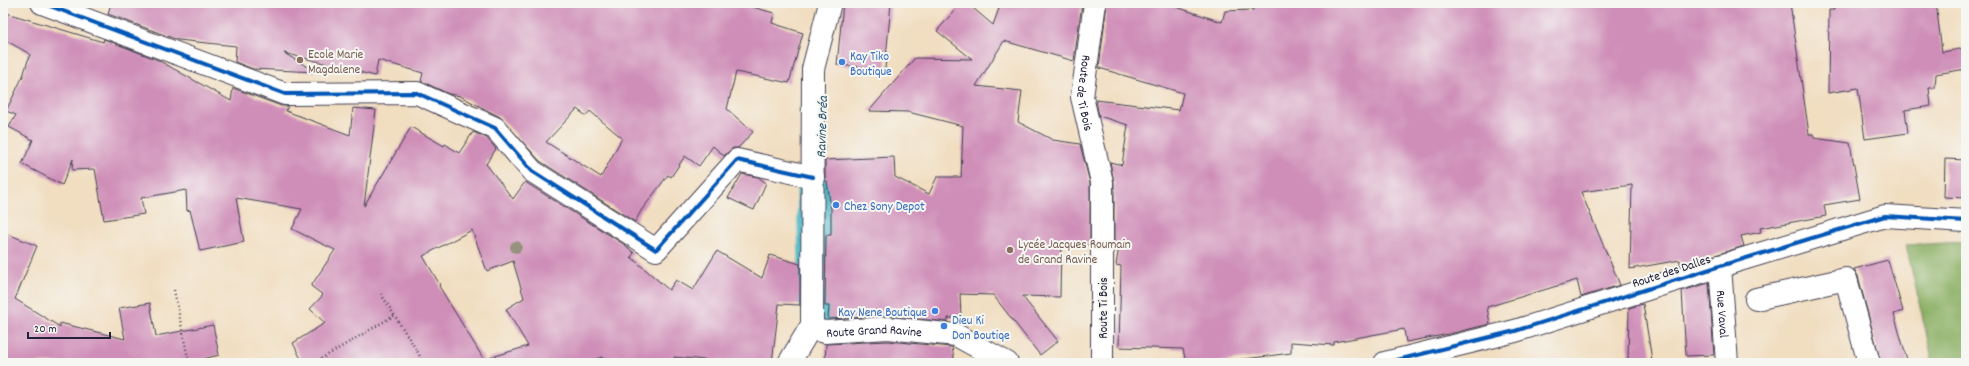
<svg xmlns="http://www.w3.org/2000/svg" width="1969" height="366" font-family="Dekko,sans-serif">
<rect width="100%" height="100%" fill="#f6f6f2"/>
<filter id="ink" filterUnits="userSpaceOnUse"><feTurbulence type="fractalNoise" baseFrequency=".025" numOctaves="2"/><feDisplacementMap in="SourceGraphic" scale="8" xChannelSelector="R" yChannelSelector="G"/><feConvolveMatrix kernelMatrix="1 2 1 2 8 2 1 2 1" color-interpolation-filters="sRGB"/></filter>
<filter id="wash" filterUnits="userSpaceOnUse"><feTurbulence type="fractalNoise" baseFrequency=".012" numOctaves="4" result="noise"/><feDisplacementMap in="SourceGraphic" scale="16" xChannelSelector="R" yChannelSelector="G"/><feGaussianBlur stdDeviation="0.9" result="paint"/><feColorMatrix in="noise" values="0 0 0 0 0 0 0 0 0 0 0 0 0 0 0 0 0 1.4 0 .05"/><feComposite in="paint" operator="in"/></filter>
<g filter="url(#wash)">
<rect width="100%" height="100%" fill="#f1ddbf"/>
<path fill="#8cb065" stroke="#576950" d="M1966 242V363H1933L1906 245Z"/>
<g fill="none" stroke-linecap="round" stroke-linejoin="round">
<path stroke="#4bb7c6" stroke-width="49" d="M821 186 824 301"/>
</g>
<g id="blocks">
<g fill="#cf8eb8" fill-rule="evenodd">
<path d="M111 3H738L774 13 772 23 803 33 789 83 736 72 727 109 753 132 738 148H733L724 156 713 146 699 166 685 156 671 177 668 175 641 211 635 222 540 161 500 117 460 96 449 94 421 81 423 73 378 60 375 76 284 53 316 72 253 69 235 62 236 46 178 40 108 14ZM577 109 586 116 590 111 622 138 601 177 546 142Z"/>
<path d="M843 3H891L885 69 837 65Z"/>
<path d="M961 3H967L993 25 1001 3H1082L1074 61 1004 41 976 86 1022 91 1018 122 1053 140 1080 144 1090 183V245L1061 243 1060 297 1022 296 1058 341 1040 355 993 295 960 294 961 318H948V322L887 316 828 319 829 306H825L826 235H831V209L827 181H825V160L894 157 895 177 929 194 937 177H961L963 126 908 112 869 111 915 58 972 59 937 31Z"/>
<path d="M1107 3H1164L1222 22 1225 11 1253 10 1255 3H1790L1809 134H1813L1814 138 1850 143 1860 199 1824 205 1826 216 1760 228 1761 232 1741 236 1744 246 1680 266V260L1630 269 1632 185 1581 192 1620 285 1581 297 1577 280 1487 307 1490 324 1449 334 1406 342 1404 329 1334 342V345L1291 342V353L1214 363H1186L1183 349 1119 347 1121 266 1116 265 1119 247 1114 246V182L1110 162 1122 165 1128 125 1099 116 1096 100 1179 110 1183 93 1099 68Z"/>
<path d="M1832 3H1936L1942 52 1966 48V69L1936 74 1935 88H1929L1931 106 1905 110 1908 133 1865 139 1858 88 1828 93 1829 10H1834Z"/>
<path d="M3 12 103 42 104 39 158 60 231 101 233 88 281 106H288L286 111 350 135 353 108 376 110 364 206 411 127 444 146 445 144 459 153 473 132 487 138 496 149 486 164 513 199 525 182 625 245 634 253 631 257 669 290 676 280 693 290 717 251 762 278 770 255 800 264V305L779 304 772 363H735L674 357 675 363H604L602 357 583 363H489V358L528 346 506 309 524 298 513 261 487 271 472 230 423 256 440 285 439 286 486 363H303L293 343 325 323 310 309 323 295 311 286 335 250 292 229 302 209 236 198 244 242 200 251 190 210 187 211 186 190 141 198 144 214 104 220 95 169 72 170 73 159 62 185 22 164 33 140 9 127 16 115 6 111 23 76 30 54 3 39Z"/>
<path d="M1945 159 1966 160V198L1944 197Z"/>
<path d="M742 174 758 177 766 183 754 210 728 198Z"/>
<path d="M3 232 37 246 15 299 60 327V323L125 339 119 308 150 303 156 336 213 325 219 355 186 363H3Z"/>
<path d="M1888 260 1903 311 1894 314 1908 363H1881L1858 276 1854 269Z"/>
<path d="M1709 283 1714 355 1686 356 1682 291Z"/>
<path d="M1643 304 1652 360H1628L1629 308Z"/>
<path d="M888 341 952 347 955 363H825L826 344Z"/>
</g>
</g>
</g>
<g filter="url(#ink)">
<use href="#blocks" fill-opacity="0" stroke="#413e4f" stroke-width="1"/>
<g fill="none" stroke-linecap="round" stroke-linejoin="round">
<defs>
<g id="minor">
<path d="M42 3 285 94 417 93 495 128 532 171 656 250 737 160 813 177"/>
<path id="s1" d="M830 3 813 69 812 325 816 330 825 332 888 328 956 335 1007 363"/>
<path id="s2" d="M1095 3 1082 97 1102 182V363"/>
<path id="s3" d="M1720 266 1727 363"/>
<path d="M1756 299 1846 279 1869 363"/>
<path d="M789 363 812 325"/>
<path d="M1385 363 1515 331 1720 266 1885 216 1966 221"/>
</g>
</defs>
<use href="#minor" stroke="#413e4f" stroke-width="24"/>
<g stroke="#413e4f" stroke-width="2.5" stroke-dasharray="1 3" stroke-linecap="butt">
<path d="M174 290 189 363"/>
<path d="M381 294 419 354 422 363"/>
<path d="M314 363 395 315"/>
</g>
<use href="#minor" stroke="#fff" stroke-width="22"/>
<defs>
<g id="cycleway">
<path d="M42 3 285 94 417 93 495 128 532 171 656 250 737 160 813 177"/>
<path d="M1385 363 1515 331 1720 266 1885 216 1966 221"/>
</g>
</defs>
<use href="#cycleway" stroke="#f6f6f2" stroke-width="6"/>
<use href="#cycleway" stroke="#0057b8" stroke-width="4"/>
</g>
<circle fill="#979280" cx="516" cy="247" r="6"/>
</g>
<g fill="#8d6e63" stroke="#f6f6f2" stroke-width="1.5">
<circle cx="300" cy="60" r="4"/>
<circle cx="1010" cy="250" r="4"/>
</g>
<g fill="#3f7fe0" stroke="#f6f6f2" stroke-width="1.5">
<circle cx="842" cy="62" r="4"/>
<circle cx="836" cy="205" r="4"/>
<circle cx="935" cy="311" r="4"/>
<circle cx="944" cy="326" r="4"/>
</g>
<g text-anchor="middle" stroke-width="4" stroke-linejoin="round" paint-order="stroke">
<g font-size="13" fill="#785e54" stroke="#f6f6f2" text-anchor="start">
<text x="308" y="58">Ecole Marie<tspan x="308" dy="15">Magdalene</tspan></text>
<text x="1018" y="248">Lycée Jacques Roumain<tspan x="1018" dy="15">de Grand Ravine</tspan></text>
</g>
<g font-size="13" fill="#366cbe" stroke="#f6f6f2" text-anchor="start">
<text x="850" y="60">Kay Tiko<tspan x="850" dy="15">Boutique</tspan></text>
<text x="844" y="210">Chez Sony Depot</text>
<text x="927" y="316" text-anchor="end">Kay Nene Boutique</text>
<text x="952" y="324">Dieu Ki<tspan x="952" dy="15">Don Boutiqe</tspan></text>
</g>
<g font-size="13" fill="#22223b" stroke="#f6f6f2">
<text dy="5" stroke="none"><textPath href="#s2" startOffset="91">Route de Ti Bois</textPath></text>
<text transform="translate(1671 270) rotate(-18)" y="5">Route des Dalles</text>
<text transform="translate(1102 308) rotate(-90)" y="5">Route Ti Bois</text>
<text dy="5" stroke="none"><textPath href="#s3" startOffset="48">Rue Vaval</textPath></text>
<text dy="5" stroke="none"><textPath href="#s1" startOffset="389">Route Grand Ravine</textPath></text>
</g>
<g font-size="14" font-style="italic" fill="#30566c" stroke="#f6f6f2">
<text transform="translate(821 127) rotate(-88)" y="5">Ravine Bréa</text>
</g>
</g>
<rect width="1969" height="366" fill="none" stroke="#f6f6f2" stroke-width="16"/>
<path d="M28 332v6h82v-6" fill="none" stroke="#22223b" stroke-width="2"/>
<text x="34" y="332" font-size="12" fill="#22223b" stroke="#f6f6f2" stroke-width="3" paint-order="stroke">20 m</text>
</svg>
